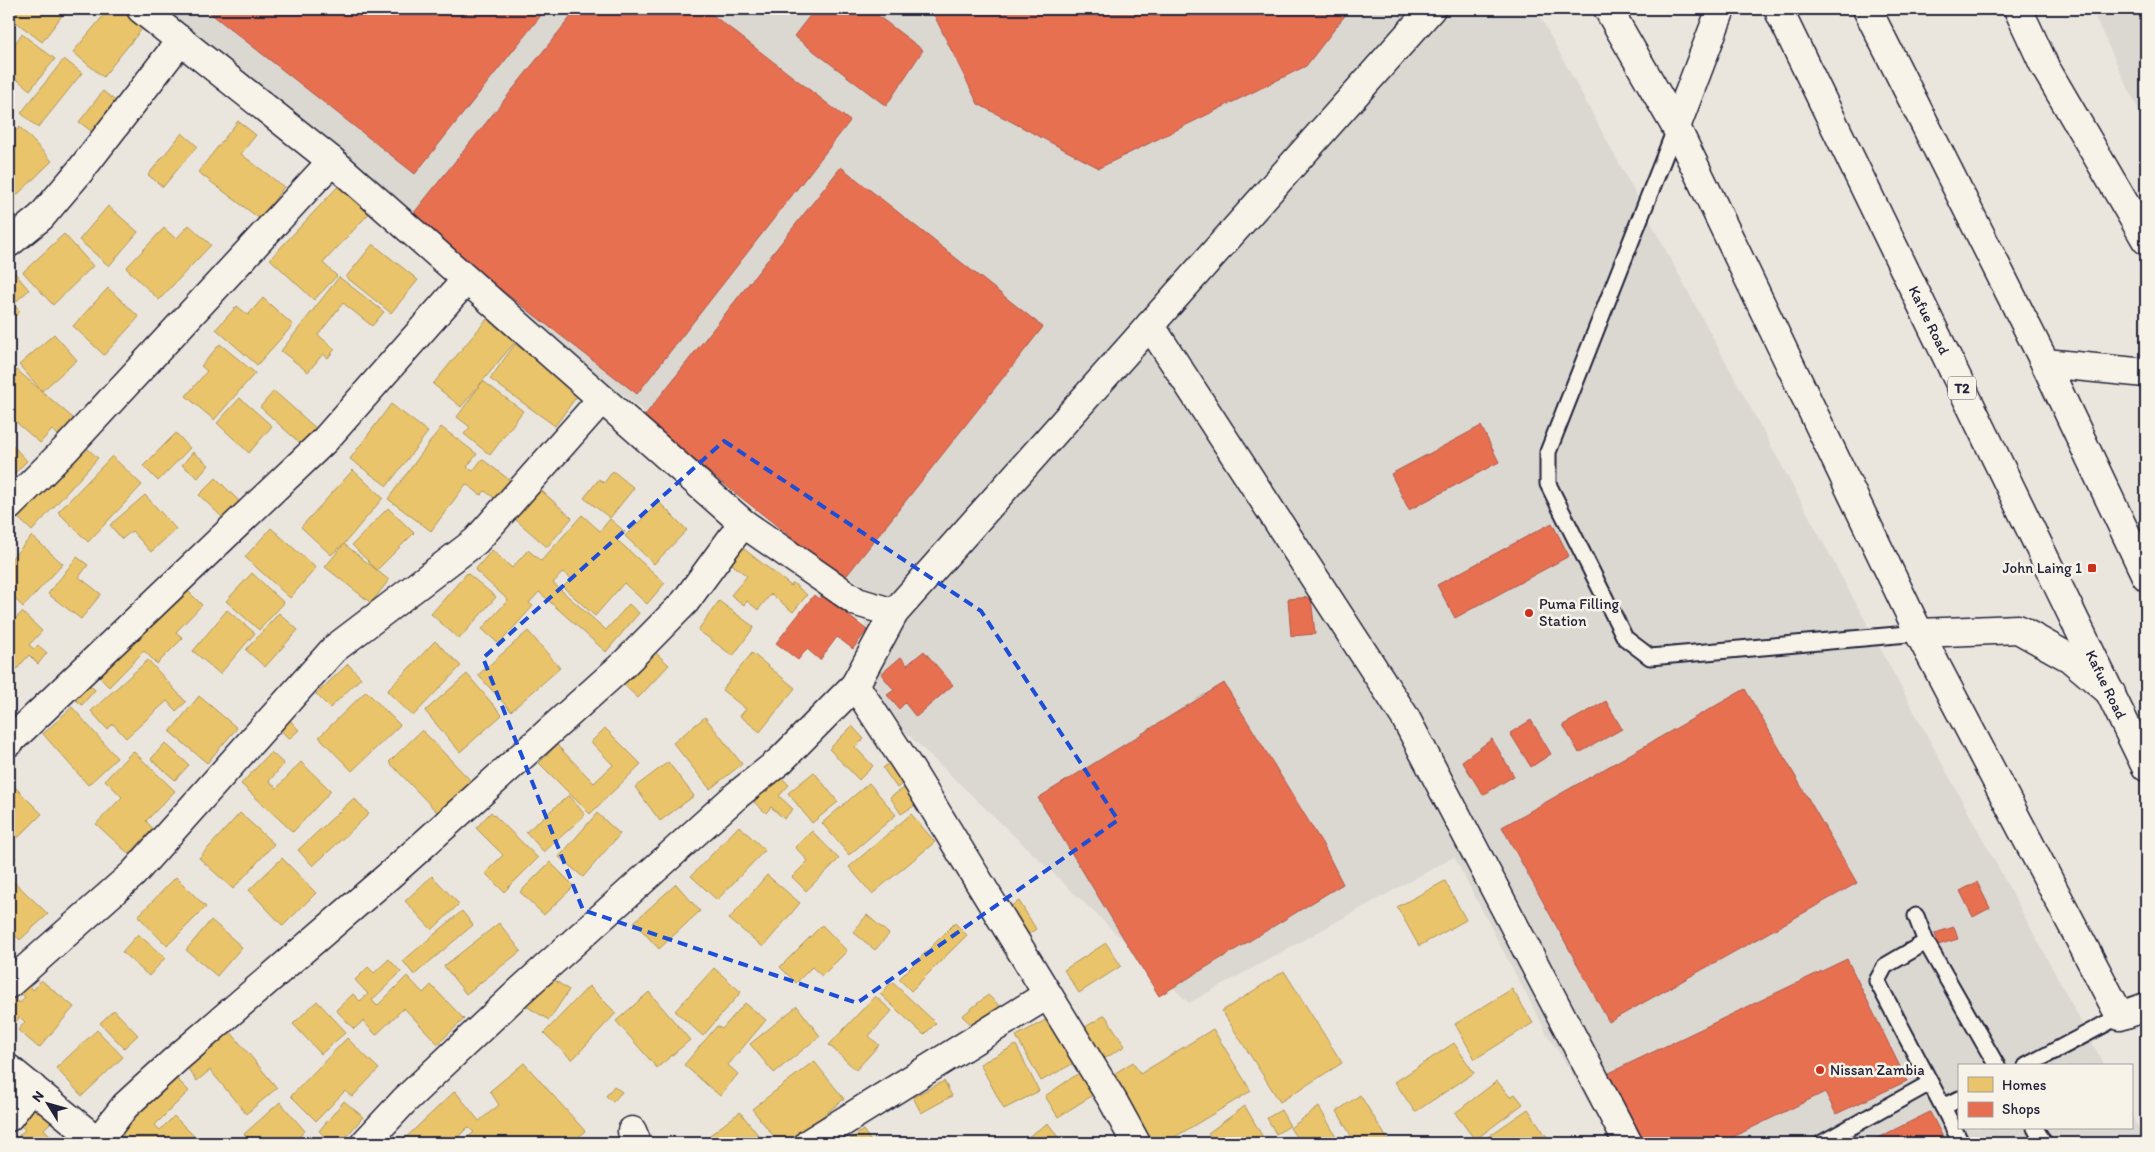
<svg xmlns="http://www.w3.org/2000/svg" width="2155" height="1152" font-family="Itim,sans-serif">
<rect width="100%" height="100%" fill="#eae6de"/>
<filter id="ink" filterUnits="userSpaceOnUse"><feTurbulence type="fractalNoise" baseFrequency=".02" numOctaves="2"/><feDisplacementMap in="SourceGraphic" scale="10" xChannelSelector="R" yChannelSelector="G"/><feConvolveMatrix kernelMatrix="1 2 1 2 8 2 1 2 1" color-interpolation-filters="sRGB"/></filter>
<g filter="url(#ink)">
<g fill="#dbd8d2">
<path d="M139 9H1536L2105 1066H1959V1128H2131V1114L2146 1143H1611L1570 1070 1547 1034 1454 857 1189 1003 875 703 859 583Z"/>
<path d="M2091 9H2146V126Z"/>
</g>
<g fill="#e9c46a" stroke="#ad935c">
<path d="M20 9H67L42 42 12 19Z"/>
<path d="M109 9H126L145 25 103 77 73 52Z"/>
<path d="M22 34 55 59 30 90 9 73V51Z"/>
<path d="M64 59 82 73 38 128 21 113Z"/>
<path d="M103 91 118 103 94 133 79 122Z"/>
<path d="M238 121 256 135 241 154 284 187 260 219 198 172Z"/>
<path d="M20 127 52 161 14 198 9 193V137Z"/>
<path d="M182 133 197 146 163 187 148 175Z"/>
<path d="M344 180 374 208 323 263 337 276 314 300 270 259Z"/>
<path d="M108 206 138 232 109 266 79 240Z"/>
<path d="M189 225 211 245 159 300 126 268 164 228 176 239Z"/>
<path d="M64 234 93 266 53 305 23 272Z"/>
<path d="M373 244 418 280 391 313 346 277Z"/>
<path d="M9 266 29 290 12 305 9 301Z"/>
<path d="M339 277 384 312 372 326 343 303 318 335 335 349 328 358 323 354 308 372 281 351Z"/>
<path d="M108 288 139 317 104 355 73 326Z"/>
<path d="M263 298 293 325 257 365 216 329 237 306 248 315Z"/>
<path d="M9 301 20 311 9 323Z"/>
<path d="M487 319 515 342 461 407 433 384Z"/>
<path d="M54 334 77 360 42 391 19 365Z"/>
<path d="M220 344 255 373 214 420 186 396 207 371 201 366Z"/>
<path d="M515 344 580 392 555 426 490 379Z"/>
<path d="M17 370 80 424 66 441 52 430 40 443 9 416V379Z"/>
<path d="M483 381 523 411 490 455 464 434 470 427 457 417Z"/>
<path d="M274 391 318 430 303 446 260 407Z"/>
<path d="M240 398 272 426 249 453 217 423Z"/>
<path d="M391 404 428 432 387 486 350 459Z"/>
<path d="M441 427 477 454 467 467 473 471 482 459 511 481 497 500 485 491 481 495 466 484 431 531 388 499Z"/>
<path d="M176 433 190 448 158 481 143 466Z"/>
<path d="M9 441 27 461 9 479Z"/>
<path d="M80 442 98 458 32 531 14 514Z"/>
<path d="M193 452 209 465 198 478 182 465Z"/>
<path d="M112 456 142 485 88 542 58 512Z"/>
<path d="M353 470 383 498 344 544 331 555 301 527Z"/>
<path d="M613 471 634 488 610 518 584 498 599 479 604 483Z"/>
<path d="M216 478 242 504 226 521 199 495Z"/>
<path d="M534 484 572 518 547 547 508 513Z"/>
<path d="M145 495 176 529 151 552 132 531 122 539 110 525Z"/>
<path d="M659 502 687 530 654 564 625 536Z"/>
<path d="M388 508 414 533 377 570 352 545Z"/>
<path d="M582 515 600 531 610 519 625 532 617 540 665 583 647 604 624 583 595 616 563 587 571 579 563 572 553 583 606 630 629 604 639 613 606 652 539 592 529 603 533 606 499 644 482 629 508 600 475 570 492 550 512 568 528 550 541 561Z"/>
<path d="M271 528 316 568 290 598 245 557Z"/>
<path d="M32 536 63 564 23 607 9 593V561Z"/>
<path d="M735 542 791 586 793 583 807 595 793 612 771 594 758 610 747 601 744 605 731 595 747 576 723 557Z"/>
<path d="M344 544 389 580 371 603 325 567Z"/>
<path d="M77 557 88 565 79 577 101 594 81 619 48 594Z"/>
<path d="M252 573 284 603 259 630 226 601Z"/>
<path d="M467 573 496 597 459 639 431 614Z"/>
<path d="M183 586 202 605 176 632 183 638 157 664 144 651 109 687 96 674Z"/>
<path d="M719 601 754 627 733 656 698 630Z"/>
<path d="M227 610 255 633 220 674 193 651Z"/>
<path d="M22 612 42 631 29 645 34 649 38 645 47 653 38 664 29 655 9 678V617L11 615 15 619Z"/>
<path d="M279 613 298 630 265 667 246 650Z"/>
<path d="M528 631 560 668 511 711 478 675Z"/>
<path d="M435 641 461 666 413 716 387 691Z"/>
<path d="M654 651 669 665 638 698 623 684Z"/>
<path d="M752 653 795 688 760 732 740 716 746 709 722 690Z"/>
<path d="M148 660 186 702 176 711 167 701 126 738 113 724 107 729 91 711Z"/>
<path d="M348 664 361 678 330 708 316 694Z"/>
<path d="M467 674 502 715 460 752 425 711Z"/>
<path d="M84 680 95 690 82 705 70 695Z"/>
<path d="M366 691 400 725 352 771 319 737Z"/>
<path d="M199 696 237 728 207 763 170 732Z"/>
<path d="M72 707 117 758 88 785 43 734Z"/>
<path d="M286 716 299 730 289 739 276 725Z"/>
<path d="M705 717 742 764 710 789 673 743Z"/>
<path d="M852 726 864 739 855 747 873 766 859 780 829 749Z"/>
<path d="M605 728 641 764 590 814 539 763 557 745 594 783 613 765 591 742Z"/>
<path d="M422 730 471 781 438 813 389 762Z"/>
<path d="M165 743 189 765 175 780 151 759Z"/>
<path d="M133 751 175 791 146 821 153 829 129 854 96 824 122 797 105 780Z"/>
<path d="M271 752 284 764 269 781 277 788 301 762 331 791 293 832 241 784Z"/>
<path d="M892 761 907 780 897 788 883 768Z"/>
<path d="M668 762 694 796 660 821 635 787Z"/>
<path d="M814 772 838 802 812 823 788 793Z"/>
<path d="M779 775 789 785 779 796 793 809 784 819 771 807 766 813 754 802Z"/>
<path d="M11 783 42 814 18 838 9 828V784Z"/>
<path d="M869 783 896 815 849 855 822 823Z"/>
<path d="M906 787 917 804 901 814 890 797Z"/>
<path d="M569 795 585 815 544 852 526 832Z"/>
<path d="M354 798 369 814 313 866 298 850Z"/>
<path d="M491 812 538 858 504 892 485 873 503 855 476 828Z"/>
<path d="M240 813 274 844 233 889 199 858Z"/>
<path d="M597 813 620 834 583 877 559 857Z"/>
<path d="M911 814 935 842 872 894 849 867Z"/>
<path d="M739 826 765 850 717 900 691 876Z"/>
<path d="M812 831 839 859 806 891 792 877 808 861 795 847Z"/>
<path d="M9 851 16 858 9 865Z"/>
<path d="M282 858 316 893 283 926 249 890Z"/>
<path d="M550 862 574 886 544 915 520 892Z"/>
<path d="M767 875 800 903 763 947 729 919Z"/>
<path d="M432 876 459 904 432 930 405 901Z"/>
<path d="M9 877 48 914 20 940 9 930Z"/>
<path d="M176 877 206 907 167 946 138 916Z"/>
<path d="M1445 881 1466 920 1419 946 1397 907Z"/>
<path d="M676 884 700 911 659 949 634 922Z"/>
<path d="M1019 901 1036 929 1022 939 1005 910Z"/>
<path d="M462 911 473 925 414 975 403 961Z"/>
<path d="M867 915 889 934 875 950 853 932Z"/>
<path d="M211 920 242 947 217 976 186 950Z"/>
<path d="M499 923 521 951 466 994 444 966Z"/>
<path d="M955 923 967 935 911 991 899 979Z"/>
<path d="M822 925 847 951 822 976 812 967 796 983 780 967Z"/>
<path d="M138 934 165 958 149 976 122 952Z"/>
<path d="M1106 943 1121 966 1079 993 1064 970Z"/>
<path d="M389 959 401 972 372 1000 377 1006 407 976 423 993 431 985 464 1019 438 1044 404 1008 376 1035 363 1021 354 1029 336 1010 353 994 360 1001 368 994 355 980 368 967 374 973Z"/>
<path d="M714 968 741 992 703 1036 675 1011Z"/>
<path d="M1284 971 1342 1063 1280 1102 1222 1011Z"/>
<path d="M547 975 569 990 549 1020 526 1006Z"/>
<path d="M41 980 74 1007 39 1048 18 1030 25 1022 20 1017 9 1030V993L20 1003 25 997 19 992 27 984 33 990Z"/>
<path d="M892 982 936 1023 924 1035 880 994Z"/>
<path d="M589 986 616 1013 572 1060 544 1033Z"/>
<path d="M1512 989 1533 1023 1475 1059 1455 1024Z"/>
<path d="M649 992 690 1040 657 1068 616 1021Z"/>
<path d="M988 995 1002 1008 976 1029 962 1016Z"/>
<path d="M875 996 892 1011 869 1036 879 1045 856 1070 829 1045Z"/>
<path d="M317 1001 346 1032 321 1054 293 1024Z"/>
<path d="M745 1003 766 1020 728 1065 738 1074 720 1096 684 1065 717 1026 722 1029Z"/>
<path d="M797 1006 820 1036 774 1073 750 1044Z"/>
<path d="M114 1010 138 1035 124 1048 100 1023Z"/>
<path d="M1105 1015 1125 1046 1101 1061 1082 1029Z"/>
<path d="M1053 1016 1078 1061 1041 1081 1016 1036Z"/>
<path d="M1213 1029 1251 1091 1165 1143H1153L1112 1075 1133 1062 1140 1074Z"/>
<path d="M97 1030 123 1057 82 1096 56 1068Z"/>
<path d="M229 1030 277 1088 246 1114 210 1070 197 1081 186 1066Z"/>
<path d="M347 1038 379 1069 352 1097 345 1091 316 1121 291 1096Z"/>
<path d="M1454 1043 1474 1073 1415 1112 1395 1082Z"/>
<path d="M1016 1045 1039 1091 1004 1109 980 1064Z"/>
<path d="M814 1061 844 1099 789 1143H779L752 1109Z"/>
<path d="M524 1063 585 1131 572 1143H461L474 1132 468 1127 452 1143H400L455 1091 479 1121 499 1105 490 1091Z"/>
<path d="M1079 1073 1093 1095 1058 1117 1045 1096Z"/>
<path d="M175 1077 189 1091 155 1125 160 1130 174 1116 201 1143H131L120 1132Z"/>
<path d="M944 1081 952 1096 921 1113 913 1097Z"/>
<path d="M1497 1081 1510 1097 1515 1094 1523 1104 1475 1140 1455 1113Z"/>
<path d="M614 1086 622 1092 613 1102 606 1096Z"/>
<path d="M1360 1095 1390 1143H1355L1337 1111Z"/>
<path d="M37 1099 55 1118 44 1129 57 1143H26L19 1135 25 1130 15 1119Z"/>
<path d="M344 1101 363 1117 341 1143H318L324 1136 319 1131Z"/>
<path d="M280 1102 305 1131 292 1143H252L244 1134Z"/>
<path d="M1245 1106 1265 1141 1262 1143H1215L1208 1133Z"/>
<path d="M1319 1107 1340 1143H1300L1290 1128Z"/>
<path d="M1528 1109 1551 1143H1486L1483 1140Z"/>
<path d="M1281 1110 1290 1126 1276 1134 1267 1118Z"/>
<path d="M740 1112 762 1140 758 1143H717L710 1135Z"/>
<path d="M1048 1123 1062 1143H1019Z"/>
<path d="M863 1130 872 1143H845Z"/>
<path d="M605 1137 611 1143H579L583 1139Z"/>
</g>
<g fill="#e76f51" stroke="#ac584a">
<path d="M205 9H546L415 174Z"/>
<path d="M577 9H705L850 121 637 394 409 219Z"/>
<path d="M815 9H869L923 50 886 106 794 36Z"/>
<path d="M931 9H1350L1306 66 1099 168 978 104Z"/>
<path d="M841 167 1043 327 844 579 642 419Z"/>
<path d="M1481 426 1499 462 1409 510 1391 474Z"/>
<path d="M1552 523 1569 556 1455 618 1437 585Z"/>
<path d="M814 595 819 599 822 595 867 630 853 649 837 637 820 660 807 649 798 660 776 643Z"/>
<path d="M1311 597 1315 634 1291 636 1288 599Z"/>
<path d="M924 651 953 685 916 717 905 703 899 709 887 695 894 690 881 674 901 657 907 665Z"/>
<path d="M1224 683 1322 843 1343 884 1159 996 1038 798Z"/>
<path d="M1745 689 1857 883 1609 1022 1502 827Z"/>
<path d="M1606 701 1622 729 1579 753 1563 725Z"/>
<path d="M1531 720 1551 754 1531 767 1510 733Z"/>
<path d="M1492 739 1514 776 1483 795 1462 761Z"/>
<path d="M1977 882 1990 908 1973 917 1960 891Z"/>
<path d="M1954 927 1958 939 1938 945 1935 933Z"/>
<path d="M1847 959 1907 1081 1836 1114 1825 1092 1723 1142V1143H1639L1605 1075Z"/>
<path d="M1930 1112 1946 1143H1867Z"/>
</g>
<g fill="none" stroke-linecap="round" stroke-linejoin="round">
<defs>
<g id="service">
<path d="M1676 127 1548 452V484L1625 638 1650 657 1919 633"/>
<path d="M1916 916 1926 942 1885 966 1877 981 1943 1107 1959 1099"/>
<path d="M1926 942 1997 1066"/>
<path d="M2026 1066 2120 1016"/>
<path d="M1943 1107 1961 1143"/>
<path d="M2035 1128 2044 1143"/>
<path d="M1822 1143 1930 1083"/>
</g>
<g id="minor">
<path d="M141 9 332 161 743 523 857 602 894 613"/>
<path d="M1608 9 1676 127 1919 633 2018 629 2070 658 2111 693"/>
<path d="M2018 9 2045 67 2146 240"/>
<path d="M1676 127 1721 9"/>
<path d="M9 243 41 217 80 171 181 40"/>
<path d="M1150 325 1405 717 1628 1143"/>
<path d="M2045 363 2146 373"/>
<path d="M9 506 66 449 332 161"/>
<path d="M1919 633 2120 1016 2146 1007"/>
<path d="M855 685 910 769 1113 1101 1136 1143"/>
<path d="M9 742 325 440 466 280"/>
<path d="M9 984 133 874 334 649 476 541 601 400"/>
<path d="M9 1069 100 1143"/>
<path d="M9 1117 32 1087"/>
<path d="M632 1131 637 1143"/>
<path d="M98 1141 125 1106 174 1061 392 873 624 664 685 602 743 523"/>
<path d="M365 1143 404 1101 521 990 737 795 781 760 855 685 894 613 1431 9"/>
<path d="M809 1143 1047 995"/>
</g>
<g id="primary">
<path id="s1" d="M1778 9 2146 767"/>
<path d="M1867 9 2045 363 2146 576"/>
</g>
</defs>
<use href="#service" stroke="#22223b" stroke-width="19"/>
<use href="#minor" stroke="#22223b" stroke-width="31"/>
<use href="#primary" stroke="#22223b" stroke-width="31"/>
<use href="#service" stroke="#f7f3e8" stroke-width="15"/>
<use href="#minor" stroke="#f7f3e8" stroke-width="28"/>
<use href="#primary" stroke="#f7f3e8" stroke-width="28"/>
</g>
</g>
<path fill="none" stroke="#1d4ed8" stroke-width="4" stroke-dasharray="10 6" stroke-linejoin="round" d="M724 441 981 611 1118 820 857 1003 583 910 483 658Z"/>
<g fill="#c8321e" stroke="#f7f3e8" stroke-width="2">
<rect x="2087" y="563" width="10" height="10" rx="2.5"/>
<circle cx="1529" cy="613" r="5"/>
<circle cx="1820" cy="1070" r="5"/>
</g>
<g text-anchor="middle" stroke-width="5" stroke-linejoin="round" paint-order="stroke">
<rect fill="#f7f3e8" stroke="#62616f" stroke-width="1" x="1948" y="376.5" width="28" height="23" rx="4"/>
<g font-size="14" font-weight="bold" fill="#22223b">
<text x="1962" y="393">T2</text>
</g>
<g font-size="15" fill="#22223b" stroke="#f7f3e8">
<text dy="5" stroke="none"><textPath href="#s1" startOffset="346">Kafue Road</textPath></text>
<text dy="5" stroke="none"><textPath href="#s1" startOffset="751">Kafue Road</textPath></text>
</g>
<g font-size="15" fill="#22223b" stroke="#f7f3e8" text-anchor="start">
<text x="2082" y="573" text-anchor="end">John Laing 1</text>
<text x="1539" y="609">Puma Filling<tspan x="1539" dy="17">Station</tspan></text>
<text x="1830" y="1075">Nissan Zambia</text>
</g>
</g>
<rect width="2155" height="1152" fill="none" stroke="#f7f3e8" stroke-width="30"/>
<rect x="15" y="15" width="2125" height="1122" fill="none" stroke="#22223b" stroke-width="2" filter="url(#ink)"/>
<rect x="1958" y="1064" width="175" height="65" fill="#f7f3e8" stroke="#a29fa3"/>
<rect x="1968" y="1077" width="25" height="15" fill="#e9c46a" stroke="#a29fa3"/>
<text x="2002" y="1090" font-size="15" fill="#22223b">Homes</text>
<rect x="1968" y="1102" width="25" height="15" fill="#e76f51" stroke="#a29fa3"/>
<text x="2002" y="1114" font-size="15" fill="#22223b">Shops</text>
<g transform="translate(48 1104) rotate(307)" stroke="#f7f3e8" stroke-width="4" paint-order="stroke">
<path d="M0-4L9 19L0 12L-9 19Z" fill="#22223b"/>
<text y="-8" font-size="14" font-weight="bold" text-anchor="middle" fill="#22223b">N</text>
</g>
</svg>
